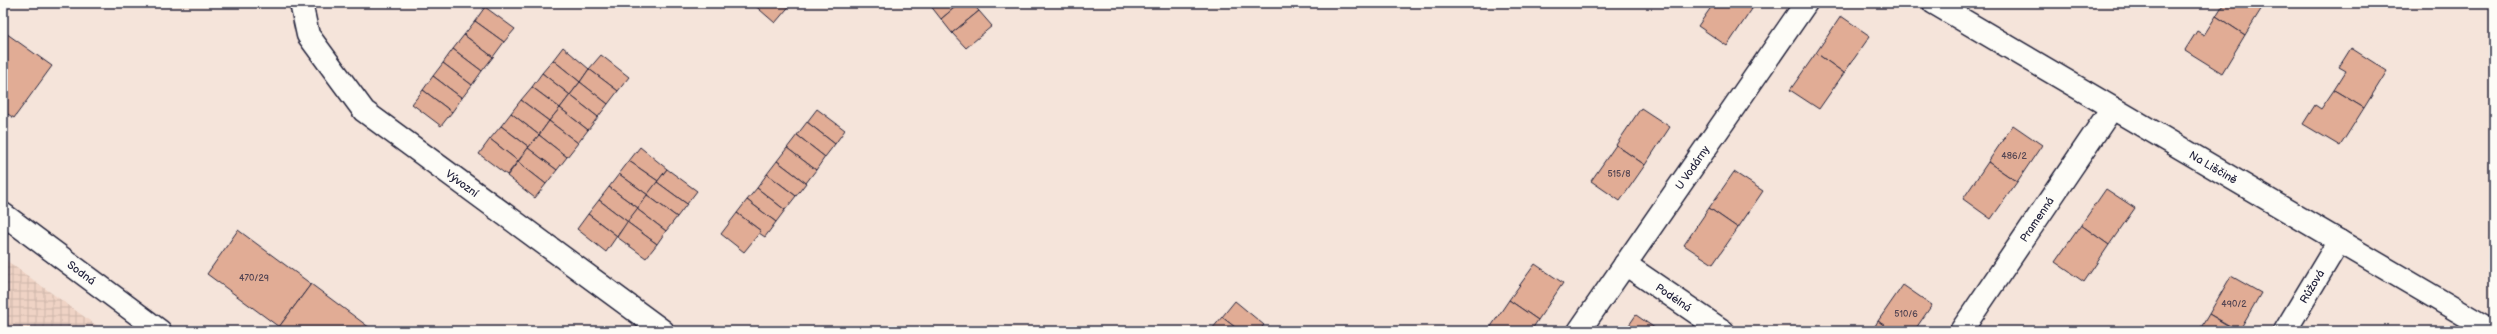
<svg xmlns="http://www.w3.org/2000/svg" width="2497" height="334" font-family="'Balsamiq Sans',sans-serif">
<defs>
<pattern id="industrial-grid" width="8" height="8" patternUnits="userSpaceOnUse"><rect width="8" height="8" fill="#efd3c5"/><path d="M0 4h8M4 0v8" fill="none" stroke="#cdb5aa"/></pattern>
</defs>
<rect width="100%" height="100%" fill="#f5e4da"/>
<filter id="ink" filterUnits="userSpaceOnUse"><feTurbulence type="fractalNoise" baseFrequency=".025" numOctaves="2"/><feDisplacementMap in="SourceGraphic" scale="8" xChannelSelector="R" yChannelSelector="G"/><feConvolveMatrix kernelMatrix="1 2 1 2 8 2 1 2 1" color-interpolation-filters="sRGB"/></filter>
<g filter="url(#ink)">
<path fill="url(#industrial-grid)" d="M3 258 104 331H3Z"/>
<g fill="#e1ac95" stroke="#22223b">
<path d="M752 3H792L775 23Z"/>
<path d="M933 3H960L941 19 930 5Z"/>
<path d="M960 3H972L979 11 952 33 941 19Z"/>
<path d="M1714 3H1742L1752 9 1727 46 1698 26Z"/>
<path d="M1742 3H1756L1752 9Z"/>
<path d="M2224 3H2265L2245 35 2216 16Z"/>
<path d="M485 7 515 29 504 42 475 21Z"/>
<path d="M979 11 992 26 966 48 952 33Z"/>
<path d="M1841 16 1870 36 1844 73 1816 53Z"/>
<path d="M2216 16 2245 35 2222 73 2185 50 2197 31 2204 35Z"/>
<path d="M475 21 504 42 493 57 464 35Z"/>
<path d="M3 31 52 66 14 118 3 111Z"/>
<path d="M464 35 493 57 482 71 453 49Z"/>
<path d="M563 47 589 69 580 82 553 60Z"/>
<path d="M2351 48 2387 71 2364 108 2334 90 2346 71 2339 67Z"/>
<path d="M453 49 482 71 472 85 443 63Z"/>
<path d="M1816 53 1844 73 1819 109 1790 90Z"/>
<path d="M601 55 629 77 618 91 589 69Z"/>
<path d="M553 60 580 82 570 95 542 73Z"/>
<path d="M443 63 472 85 462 98 433 76Z"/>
<path d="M589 69 618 91 608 104 580 82Z"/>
<path d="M542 73 570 95 560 108 532 87Z"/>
<path d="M433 76 462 98 452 112 423 90Z"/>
<path d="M580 82 608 104 598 117 570 95Z"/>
<path d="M532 87 560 108 549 121 521 100Z"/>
<path d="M423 90 452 112 441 126 412 104Z"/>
<path d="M2334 90 2364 108 2340 146 2303 124 2315 105 2321 109Z"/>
<path d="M570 95 598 117 588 130 560 108Z"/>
<path d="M521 100 549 121 539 135 511 113Z"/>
<path d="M560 108 588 130 578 143 549 121Z"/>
<path d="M1641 108 1670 127 1645 165 1616 145Z"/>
<path d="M817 109 845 130 835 144 807 122Z"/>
<path d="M511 113 539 135 529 147 501 126Z"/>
<path d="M549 121 578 143 567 157 539 135Z"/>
<path d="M807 122 835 144 825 157 797 135Z"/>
<path d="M2013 125 2042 145 2017 182 1988 162Z"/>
<path d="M501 126 529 147 518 161 490 139Z"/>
<path d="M539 135 567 157 557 170 528 148Z"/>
<path d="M797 135 825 157 816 170 787 148Z"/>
<path d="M490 139 518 161 507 175 479 154Z"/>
<path d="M1616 145 1645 165 1620 201 1591 181Z"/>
<path d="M640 147 667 169 658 181 629 161Z"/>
<path d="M528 148 557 170 546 184 518 162Z"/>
<path d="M787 148 816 170 806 183 777 161Z"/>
<path d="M629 161 658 181 648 195 619 174Z"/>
<path d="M777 161 806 183 796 196 767 174Z"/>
<path d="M518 162 546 184 535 198 507 176Z"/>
<path d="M1988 162 2017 182 1991 219 1963 199Z"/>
<path d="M667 169 697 191 687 204 657 182Z"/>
<path d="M1734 172 1763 191 1738 228 1709 208Z"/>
<path d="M619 174 648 195 638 208 609 187Z"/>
<path d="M767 174 796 196 785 210 757 188Z"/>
<path d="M657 182 687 204 677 217 647 195Z"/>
<path d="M609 187 638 208 628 222 599 200Z"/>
<path d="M757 188 785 210 776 222 747 200Z"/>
<path d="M2106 189 2135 208 2109 245 2081 225Z"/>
<path d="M647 195 677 217 666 231 637 209Z"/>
<path d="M599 200 628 222 617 236 588 214Z"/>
<path d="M747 200 776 222 765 237 759 233 761 231 737 213Z"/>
<path d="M1709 208 1738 228 1713 264 1684 245Z"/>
<path d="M637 209 666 231 657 244 627 222Z"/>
<path d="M737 213 761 231 744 252 721 234Z"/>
<path d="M588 214 617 236 606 252 577 229Z"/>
<path d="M627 222 657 244 646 258 617 237Z"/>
<path d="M2081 225 2109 245 2084 282 2055 262Z"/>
<path d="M238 230 311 284 279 327 207 274Z"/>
<path d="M1535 264 1563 283 1538 320 1509 300Z"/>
<path d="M2231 276 2261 293 2239 331 2209 314Z"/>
<path d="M311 284 374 331H284L279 327Z"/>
<path d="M1903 285 1932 305 1914 331H1892L1878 321Z"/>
<path d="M1509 300 1538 320 1531 331H1488Z"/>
<path d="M1235 301 1264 325 1259 331H1240L1222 317Z"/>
<path d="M2209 314 2237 331H2199Z"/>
<path d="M1636 315 1659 331H1625Z"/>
<path d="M1222 317 1240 331H1214L1212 329Z"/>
<path d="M1878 321 1892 331H1872Z"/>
</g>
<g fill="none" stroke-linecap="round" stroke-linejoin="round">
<defs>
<g id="minor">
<path id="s1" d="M301 3 308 35 364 111 663 331"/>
<path id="s2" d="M1934 3 2492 331"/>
<path id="s3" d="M3 214 160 331"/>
<path id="s4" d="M1625 264 1723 331"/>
<path id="s5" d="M1579 331 1806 3"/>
<path id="s6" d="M1961 331 2112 108"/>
<path id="s7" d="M2285 331 2339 241"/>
</g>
</defs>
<use href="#minor" stroke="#22223b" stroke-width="25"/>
<use href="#minor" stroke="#fdfcf7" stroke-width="22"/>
</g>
</g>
<g text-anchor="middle" stroke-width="3" stroke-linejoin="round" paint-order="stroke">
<g font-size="9" fill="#524452">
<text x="2014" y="159">486/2</text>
<text x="1619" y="177">515/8</text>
<text x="254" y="281">470/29</text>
<text x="2234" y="307">490/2</text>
<text x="1906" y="317">510/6</text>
</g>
<g font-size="11" fill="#22223b" stroke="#fdfcf7">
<text dy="4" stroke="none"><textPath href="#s5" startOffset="199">U Vodárny</textPath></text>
<text dy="4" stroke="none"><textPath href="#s2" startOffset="324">Na Liščině</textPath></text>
<text dy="4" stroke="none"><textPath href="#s1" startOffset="249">Vývozní</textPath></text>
<text dy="4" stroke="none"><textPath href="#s6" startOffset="135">Pramenná</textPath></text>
<text dy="4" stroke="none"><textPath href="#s3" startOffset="98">Sodná</textPath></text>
<text dy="4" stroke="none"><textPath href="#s7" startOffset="52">Růžová</textPath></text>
<text dy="4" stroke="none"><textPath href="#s4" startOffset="59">Podélná</textPath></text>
</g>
</g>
<rect width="2497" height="334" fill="none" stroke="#fdfcf7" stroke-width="16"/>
<rect x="8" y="8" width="2481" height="318" fill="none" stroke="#22223b" stroke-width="1.5" filter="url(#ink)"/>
</svg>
